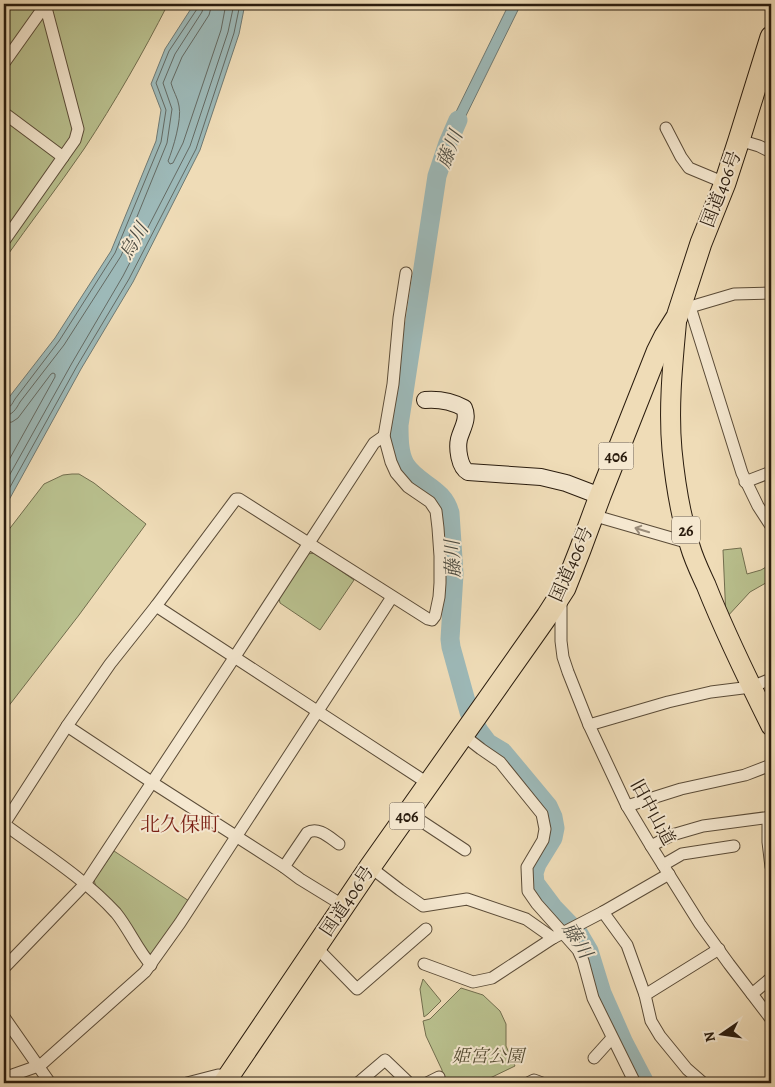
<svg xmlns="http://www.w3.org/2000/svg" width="775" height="1087" font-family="Alegreya,'Noto Serif JP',serif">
<rect width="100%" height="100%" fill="#efdcb7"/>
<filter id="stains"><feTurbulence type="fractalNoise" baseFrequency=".004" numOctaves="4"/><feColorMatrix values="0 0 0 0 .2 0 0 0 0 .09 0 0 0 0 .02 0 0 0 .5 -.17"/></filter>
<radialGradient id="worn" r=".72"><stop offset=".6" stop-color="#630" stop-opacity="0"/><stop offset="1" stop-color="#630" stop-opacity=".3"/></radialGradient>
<g fill="#b9c08e" stroke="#726e4e">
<path d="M4 4H168C143 53 115 102 84 149 58 187 30 223 4 260Z"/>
<path d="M72 474H79L94 483 146 524 79 615 4 712V536L44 484 63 475Z"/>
<path d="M741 548 747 574 761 570 771 564V580L750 592 726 618 723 550Z"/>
<path d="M315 553 354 580 320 630 280 603 279 598 307 554Z"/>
<path d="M114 851 189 901 153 954 147 953 96 887 94 880Z"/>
<path d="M423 979 441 1001 428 1014 424 1017 420 989Z"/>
<path d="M461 988 483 995 500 1011 506 1024V1046L515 1066 488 1079 465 1080 443 1078 442 1070 426 1036 423 1021 430 1019Z"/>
</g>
<g fill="#9db9b8" stroke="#6f7a74">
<path d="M194 4H245L239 34 200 150 133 282 81 369 4 509V408L10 396 55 338 111 251 156 141 161 110 151 84 165 49Z"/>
<path d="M509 4H521L455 138 448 143 453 118Z"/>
</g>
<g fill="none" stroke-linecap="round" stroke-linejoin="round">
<g stroke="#646a63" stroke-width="1">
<path d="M212 4 209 15 182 57 171 83C173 91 178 98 179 106 182 119 173 149 168 161L170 164 173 163 183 143 221 30 226 4"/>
<path d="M4 409C10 409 12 404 15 399L59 341 115 253 161 142 166 110 156 83 169 51 197 9 198 4"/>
<path d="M4 416C13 415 16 409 20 402L64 345 121 256 167 143 172 109 163 83 175 54 202 12 204 4"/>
<path d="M4 423 12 422 18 418 51 374 53 373 55 374V377L4 469"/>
<path d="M4 485 72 363 123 276 190 146 228 32 234 4"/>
<path d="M4 498 77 366 129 279 196 149 234 33 240 4"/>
</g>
<path stroke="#9db9b8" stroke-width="19" d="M458 120 448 143 437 176 399 425C399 438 399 453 405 464 418 485 443 487 450 513L454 574 450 639 451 647 469 712 479 731 488 743 503 752 548 806 553 817 555 828 553 838 537 864 534 873 535 883 553 907 579 934 589 951 602 993 624 1043 645 1083"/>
<defs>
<g id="street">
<path d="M4 63 46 4"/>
<path d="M4 113 63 157"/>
<path d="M666 128 681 157 689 168 725 183"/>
<path d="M739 140 759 146 771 152"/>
<path d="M4 241 75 140 78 129 45 4"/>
<path d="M681 304 690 307 742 473 758 506 771 526"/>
<path d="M690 307 734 294 771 293"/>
<path d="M745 482 771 472"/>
<path d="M592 515 689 543"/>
<path d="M560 599 561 603V641L563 657 568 672 589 725 627 806 651 846 700 924 729 964 771 1019"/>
<path d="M156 606 429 784"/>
<path d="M589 725 668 702 711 692 751 687 771 679"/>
<path d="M67 726 153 783 284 867 300 879 344 906"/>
<path d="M463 735 481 749 500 762 542 814 545 829 543 840 527 867 528 891 537 904 578 950 583 961 593 998 635 1083"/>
<path d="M627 806 681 789 745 775 771 765"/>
<path d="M409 813 465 850"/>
<path d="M768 818V842L771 867"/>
<path d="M4 824 67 726 110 664 156 606 236 499H239L428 619 432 620 435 616 439 597 440 583V556L438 528 436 511 430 502 408 487 396 473 391 462 384 436 393 384 399 318 406 273"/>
<path d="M4 824C42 852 84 878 116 913 129 929 137 949 151 965"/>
<path d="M651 846 672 835 703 826 771 817"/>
<path d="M663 865 682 854 734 846"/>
<path d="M284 867 307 833C318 826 329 837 339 844"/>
<path d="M370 867 400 890 423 906 467 899 526 919 553 938"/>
<path d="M603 912 627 945 645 995 651 1021 660 1036 687 1069 703 1083"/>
<path d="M316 947 357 989 426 929"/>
<path d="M424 964 473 982 492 978 553 938 603 912 669 874"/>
<path d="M4 968 85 884 234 658 374 443 384 436"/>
<path d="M752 994 771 978"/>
<path d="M645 995 719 949"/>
<path d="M4 1017 50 1083"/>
<path d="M594 1058 612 1038"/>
<path d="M4 1078 38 1066 43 1063 145 972 180 923 392 597"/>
<path d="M187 1083 218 1075 229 1076"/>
<path d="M358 1083 385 1060 409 1083"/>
<path d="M427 1083 439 1077"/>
<path d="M528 1083 534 1080 542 1083"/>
</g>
<path id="secondary" d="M425 400C438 399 453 402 464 408 469 419 462 428 459 439 457 448 459 467 468 472L541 477 566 483 600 496"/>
<path id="primary" d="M677 317C673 361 668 406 672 450 675 481 681 517 690 546 694 560 700 572 706 585 725 633 748 680 771 726"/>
<path id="highway" d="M224 1083 370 867 547 616 565 588 580 550 600 496 657 352 665 336 677 317 701 243 725 183 739 140 771 37"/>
</defs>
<use href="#street" stroke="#5b4c38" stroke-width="13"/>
<use href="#secondary" stroke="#2a1c0e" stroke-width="18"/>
<use href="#primary" stroke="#2a1c0e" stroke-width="21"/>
<use href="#highway" stroke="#2a1c0e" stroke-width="23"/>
<use href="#street" stroke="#f5e8d0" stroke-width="11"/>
<use href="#secondary" stroke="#f5e8d0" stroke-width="16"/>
<use href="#primary" stroke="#efdcb7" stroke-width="19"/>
<use href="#highway" stroke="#efdcb7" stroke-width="21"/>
</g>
<defs><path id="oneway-shaft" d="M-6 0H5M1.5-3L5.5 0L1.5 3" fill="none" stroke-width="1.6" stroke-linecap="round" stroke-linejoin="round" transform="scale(1.25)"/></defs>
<use stroke="#9a8c79" href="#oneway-shaft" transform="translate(642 530) rotate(-163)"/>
<g text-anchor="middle" stroke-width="4" stroke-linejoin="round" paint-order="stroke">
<g fill="#f5e8d0" stroke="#675948" stroke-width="1">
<rect x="598.5" y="442.5" width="35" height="27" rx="4"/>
<rect x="672" y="516.5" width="28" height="27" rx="4"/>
<rect x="389.5" y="802.5" width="35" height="27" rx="4"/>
</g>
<g font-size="16" font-weight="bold" fill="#2a1c0e">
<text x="616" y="462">406</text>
<text x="686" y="536">26</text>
<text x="407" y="822">406</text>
</g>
<g font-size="18" fill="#2a1c0e" stroke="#f5e8d0">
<text transform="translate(721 189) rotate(-69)" y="6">国道406号</text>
<text transform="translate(571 564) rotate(-66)" y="6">国道406号</text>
<text transform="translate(653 812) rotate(61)" y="6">旧中山道</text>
<text transform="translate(347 901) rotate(-56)" y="6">国道406号</text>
</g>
<g font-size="18" font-style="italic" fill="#554d34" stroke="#f5e8d0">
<text x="488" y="1062">姫宮公園</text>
</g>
<g font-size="19" font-style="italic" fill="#4c4b41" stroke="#f5e8d0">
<text transform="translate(449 149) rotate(-68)" y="7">藤川</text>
<text transform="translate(133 241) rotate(-59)" y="7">烏川</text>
<text transform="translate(452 559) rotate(-92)" y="7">藤川</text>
<text transform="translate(578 940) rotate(58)" y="7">藤川</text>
</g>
<g font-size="20" fill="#7a1f14" stroke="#f5e8d0">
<text x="180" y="831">北久保町</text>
</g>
</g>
<rect width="775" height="1087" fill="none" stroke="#efdcb7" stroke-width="20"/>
<rect x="5" y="5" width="765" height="1077" fill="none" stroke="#2a1c0e" stroke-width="2.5"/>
<rect x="10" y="10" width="755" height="1067" fill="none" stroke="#2a1c0e"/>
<g transform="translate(722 1034) rotate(257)" stroke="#f5e8d0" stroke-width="4" paint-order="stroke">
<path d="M0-4L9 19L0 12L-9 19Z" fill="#2a1c0e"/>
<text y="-8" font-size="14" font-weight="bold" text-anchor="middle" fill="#2a1c0e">N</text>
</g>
<rect width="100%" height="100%" filter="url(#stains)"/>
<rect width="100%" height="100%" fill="url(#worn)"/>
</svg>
